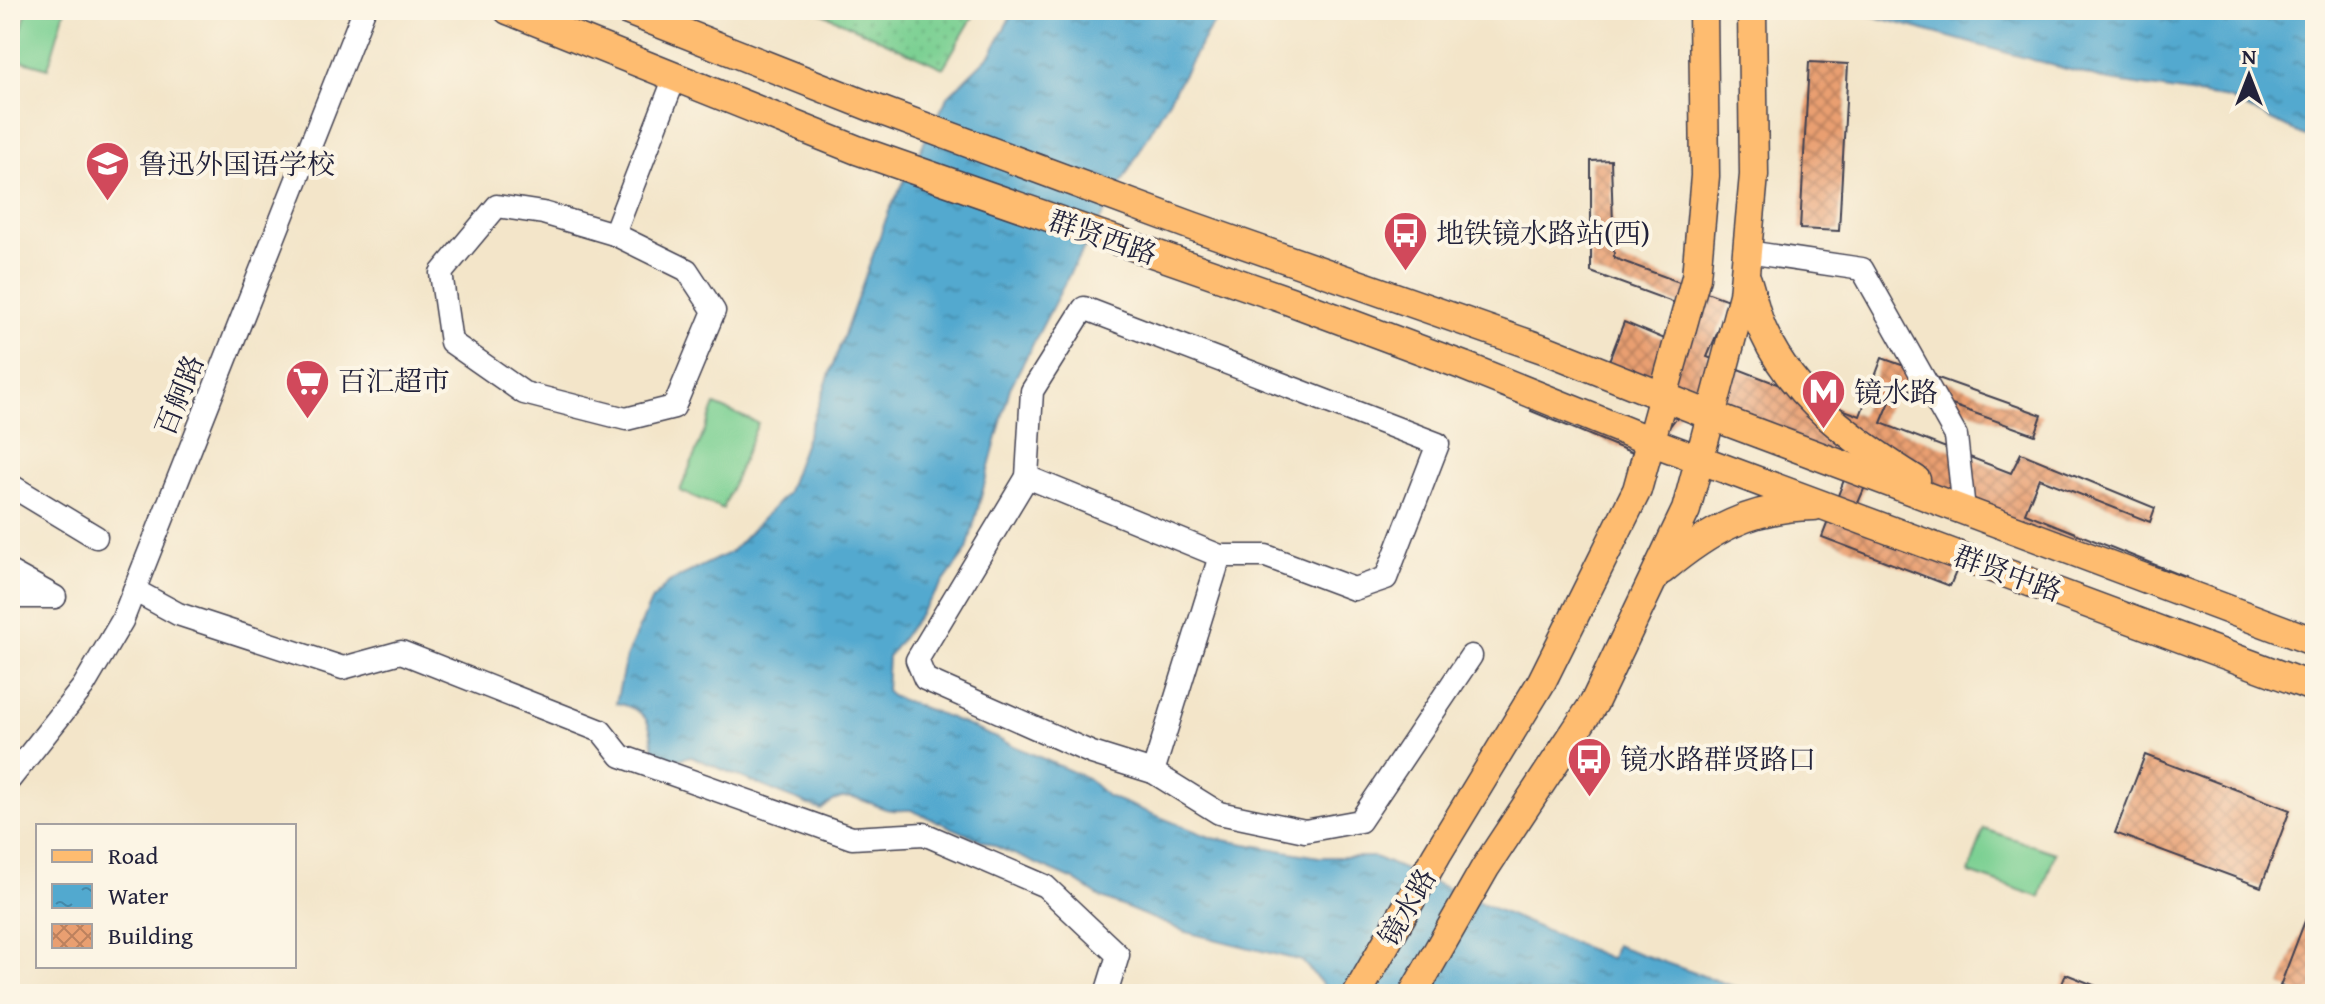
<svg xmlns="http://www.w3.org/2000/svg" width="2325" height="1004" font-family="'Gentium Book Plus','Noto Serif SC',serif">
<defs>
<pattern id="grass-dots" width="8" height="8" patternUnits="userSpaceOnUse" patternTransform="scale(2)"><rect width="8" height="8" fill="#7cd093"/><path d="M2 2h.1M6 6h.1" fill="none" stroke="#6bb280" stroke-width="1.8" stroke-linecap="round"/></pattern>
<pattern id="water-ripples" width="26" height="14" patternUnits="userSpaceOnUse" patternTransform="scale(2)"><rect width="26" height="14" fill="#52a9cf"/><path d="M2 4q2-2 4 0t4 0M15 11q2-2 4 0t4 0" fill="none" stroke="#4489a9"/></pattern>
<pattern id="building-cross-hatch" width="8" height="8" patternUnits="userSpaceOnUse" patternTransform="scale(2)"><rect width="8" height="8" fill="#e99f71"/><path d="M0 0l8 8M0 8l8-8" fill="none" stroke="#bc815e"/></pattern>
</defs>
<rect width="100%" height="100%" fill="#fcf5e5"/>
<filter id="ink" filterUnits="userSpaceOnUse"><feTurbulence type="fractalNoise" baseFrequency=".0125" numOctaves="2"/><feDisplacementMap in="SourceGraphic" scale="16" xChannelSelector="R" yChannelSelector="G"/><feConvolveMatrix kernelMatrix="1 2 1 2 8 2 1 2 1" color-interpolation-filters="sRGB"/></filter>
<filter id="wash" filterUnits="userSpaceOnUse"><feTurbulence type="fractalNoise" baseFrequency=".006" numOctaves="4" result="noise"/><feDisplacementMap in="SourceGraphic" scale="32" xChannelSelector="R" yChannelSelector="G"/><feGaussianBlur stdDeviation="1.8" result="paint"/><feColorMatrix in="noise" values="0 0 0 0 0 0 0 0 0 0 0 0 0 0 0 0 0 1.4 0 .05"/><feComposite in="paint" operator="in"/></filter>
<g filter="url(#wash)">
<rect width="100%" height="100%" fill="#f3e5c9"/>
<path fill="url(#grass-dots)" stroke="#4f7967" stroke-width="2" d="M815 10H977L943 68Z"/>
<g fill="#7cd093" stroke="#4f7967" stroke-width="2">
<path d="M27 10H65L48 68 13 58Z"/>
<path d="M715 405 758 423 723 509 680 491Z"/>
<path d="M1984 829 2055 853 2040 897 1969 873Z"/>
</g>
<g fill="url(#water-ripples)" stroke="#3a6685" stroke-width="2">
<path d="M1014 10H1229L1210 28 1070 273 1010 388 967 550 888 657 886 690 891 696 948 717 1087 778 1107 796 1212 838 1319 857H1375L1611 959 1615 945 1755 994H1331L1302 961 1186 932 1102 898 1074 880 911 810C903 810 893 811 886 809 860 800 845 788 821 810L690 756 673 761 654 754C651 724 649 710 616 703L626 657 651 601 669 582 731 552 786 494 889 211 948 96 991 54Z"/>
<path d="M1850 10H2315V141L2229 99 2110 81Z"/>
</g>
<g id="blocks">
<g fill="url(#building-cross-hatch)">
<path d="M1809 62 1848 64 1839 231 1800 229Z"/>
<path d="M1611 160 1614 258 1731 301 1707 357 1860 416 1882 358 2042 415 2035 435 1897 385 1881 423 2011 473 2021 453 2155 508 2150 522 2039 478 2025 513 2186 577 2180 596 1870 475 1849 524 1958 567 1950 586 1822 537 1849 467 1688 403 1645 458 1531 411 1536 397 1637 437 1670 396 1605 371 1624 322 1686 348 1700 312 1591 272V161Z"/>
<path d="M2145 755 2290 810 2261 887 2115 833Z"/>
<path d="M2315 895V994H2301L2280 986Z"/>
<path d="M2066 974 2116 994H2058Z"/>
</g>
</g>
</g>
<g filter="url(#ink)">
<use href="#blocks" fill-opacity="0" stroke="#413f50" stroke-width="2"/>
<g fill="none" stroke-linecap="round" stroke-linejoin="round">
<defs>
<g id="minor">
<path d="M497 206 543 213 614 234 687 270 714 311 674 407 626 419 524 393 451 342 441 273Z"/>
<path d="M614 234 675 77"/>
<path d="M1747 252 1862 269 1956 436 1964 510"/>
<path d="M1084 308 1438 444 1386 578 1354 589 1266 556H1220L1027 477 1032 391Z"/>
<path d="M1027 477 917 660 925 679 1092 753 1153 772 1219 813 1305 831 1360 821 1471 656"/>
<path d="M10 485 96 537"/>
<path d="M10 572 55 597"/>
<path d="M134 590 178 614 343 668 401 652 601 731 621 756 852 838 924 834 1045 886 1118 955 1106 994"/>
<path d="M10 597H53"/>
<path d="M1153 772 1220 556"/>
<path d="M10 779 83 687 122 621 364 10"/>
</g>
<g id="major">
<path d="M508 10 857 150 1290 301 1464 366 1650 441 2315 688"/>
<path d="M626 10 874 108 1192 226 1549 351 1712 416 2315 642"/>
<path d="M1747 280C1753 298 1756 317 1764 333 1794 399 1857 443 1916 480"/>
<path d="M1662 570C1710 530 1750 507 1814 506"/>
<path d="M1357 994 1437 854 1542 681 1637 490 1696 277 1705 176 1703 10"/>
<path d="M1413 994 1485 868 1594 703 1686 510 1743 295 1754 175 1752 10"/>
</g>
</defs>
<use href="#minor" stroke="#413f50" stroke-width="25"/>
<use href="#major" stroke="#413f50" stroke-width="31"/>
<use href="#minor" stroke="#fff" stroke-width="22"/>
<use href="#major" stroke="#febc70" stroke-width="28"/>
</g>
</g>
<defs>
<symbol id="school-pin" viewBox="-11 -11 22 30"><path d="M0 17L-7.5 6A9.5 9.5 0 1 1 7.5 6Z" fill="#d1495b" stroke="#fcf5e5"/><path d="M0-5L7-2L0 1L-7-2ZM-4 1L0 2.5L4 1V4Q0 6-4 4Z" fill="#fff"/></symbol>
<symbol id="bus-pin" viewBox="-11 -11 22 30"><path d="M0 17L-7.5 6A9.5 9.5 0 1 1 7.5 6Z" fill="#d1495b" stroke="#fcf5e5"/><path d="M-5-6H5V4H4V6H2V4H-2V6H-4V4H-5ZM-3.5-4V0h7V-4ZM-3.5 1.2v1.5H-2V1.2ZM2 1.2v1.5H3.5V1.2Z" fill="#fff"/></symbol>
<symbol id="supermarket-pin" viewBox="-11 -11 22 30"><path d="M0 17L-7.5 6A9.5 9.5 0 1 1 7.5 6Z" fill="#d1495b" stroke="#fcf5e5"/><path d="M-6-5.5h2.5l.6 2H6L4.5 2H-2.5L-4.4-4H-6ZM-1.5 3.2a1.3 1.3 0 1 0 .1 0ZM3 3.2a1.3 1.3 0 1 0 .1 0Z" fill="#fff"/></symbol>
<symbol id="metro-pin" viewBox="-11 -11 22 30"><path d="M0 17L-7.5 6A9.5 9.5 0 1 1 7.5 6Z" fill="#d1495b" stroke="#fcf5e5"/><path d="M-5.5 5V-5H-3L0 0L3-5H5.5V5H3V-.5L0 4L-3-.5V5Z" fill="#fff"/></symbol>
</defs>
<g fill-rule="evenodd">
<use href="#school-pin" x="82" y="138" width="51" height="69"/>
<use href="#bus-pin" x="1380" y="208" width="51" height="69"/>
<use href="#supermarket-pin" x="282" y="356" width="51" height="69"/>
<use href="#metro-pin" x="1798" y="366" width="51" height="69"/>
<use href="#bus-pin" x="1564" y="734" width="51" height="69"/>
</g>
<g text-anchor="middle" stroke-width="8" stroke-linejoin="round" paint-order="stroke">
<g font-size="28" fill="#22223b" stroke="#fcf5e5" text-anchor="start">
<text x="139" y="174">鲁迅外国语学校</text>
<text x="1436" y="243">地铁镜水路站(西)</text>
<text x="338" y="391">百汇超市</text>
<text x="1854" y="402">镜水路</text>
<text x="1620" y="769">镜水路群贤路口</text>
</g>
<g font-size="28" fill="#22223b" stroke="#fcf5e5">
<text transform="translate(1103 237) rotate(19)" y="10">群贤西路</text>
<text transform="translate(179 395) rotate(-68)" y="10">百舸路</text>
<text transform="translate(2008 573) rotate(20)" y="10">群贤中路</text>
<text transform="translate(1407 907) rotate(-60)" y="10">镜水路</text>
</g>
</g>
<rect width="2325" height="1004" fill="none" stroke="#fcf5e5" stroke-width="40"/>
<rect x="36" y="824" width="260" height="144" fill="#fcf5e5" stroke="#a5a1a1" stroke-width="2"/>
<rect x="52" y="850" width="40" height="12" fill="#febc70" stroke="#a5a1a1" stroke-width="2"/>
<text x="108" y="864" font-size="24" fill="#22223b">Road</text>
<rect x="52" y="884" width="40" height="24" fill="url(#water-ripples)" stroke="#a5a1a1" stroke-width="2"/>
<text x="108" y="904" font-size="24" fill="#22223b">Water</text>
<rect x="52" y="924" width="40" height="24" fill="url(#building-cross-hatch)" stroke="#a5a1a1" stroke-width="2"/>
<text x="108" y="944" font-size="24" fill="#22223b">Building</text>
<g transform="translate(2249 76)" stroke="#fcf5e5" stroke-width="6" paint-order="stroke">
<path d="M0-6L14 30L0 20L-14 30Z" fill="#22223b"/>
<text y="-12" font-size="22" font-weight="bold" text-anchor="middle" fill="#22223b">N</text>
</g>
</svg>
